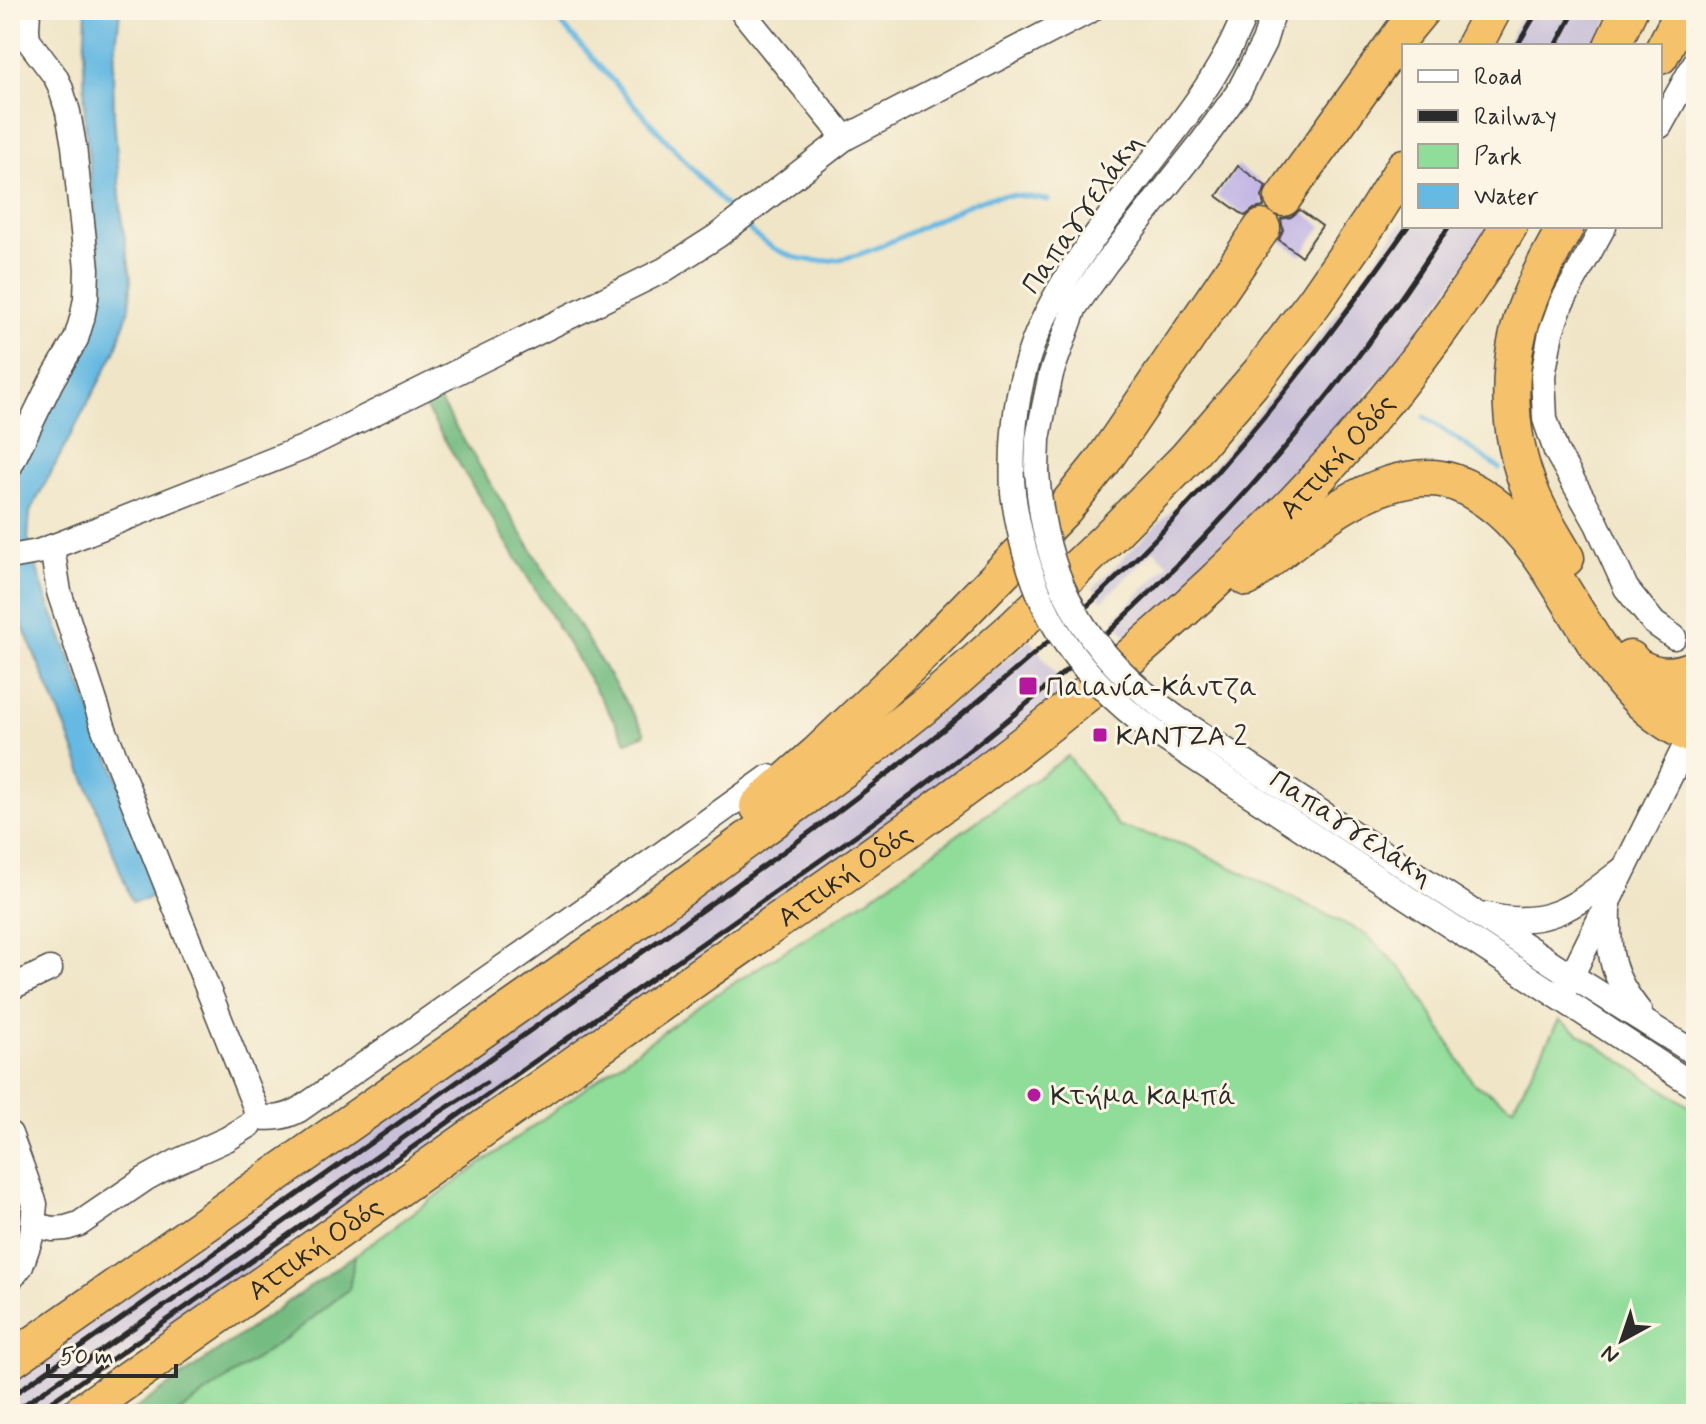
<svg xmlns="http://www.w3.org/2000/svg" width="1706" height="1424" font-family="Mynerve,sans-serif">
<rect width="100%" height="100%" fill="#fcf5e5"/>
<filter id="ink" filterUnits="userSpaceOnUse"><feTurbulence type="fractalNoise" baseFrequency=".0125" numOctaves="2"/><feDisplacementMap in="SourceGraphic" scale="16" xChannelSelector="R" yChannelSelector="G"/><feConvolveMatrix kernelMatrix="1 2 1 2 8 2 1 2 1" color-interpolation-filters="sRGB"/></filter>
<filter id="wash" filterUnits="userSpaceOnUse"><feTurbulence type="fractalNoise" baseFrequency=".006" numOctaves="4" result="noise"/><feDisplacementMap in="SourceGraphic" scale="32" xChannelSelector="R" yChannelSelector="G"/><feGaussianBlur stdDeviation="1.8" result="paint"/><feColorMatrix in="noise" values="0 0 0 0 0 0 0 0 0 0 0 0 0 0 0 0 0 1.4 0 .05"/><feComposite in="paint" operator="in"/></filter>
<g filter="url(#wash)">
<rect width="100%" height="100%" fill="#f0e5c7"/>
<g fill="#c8bfd8">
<path d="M1524 10H1613L1594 46H1505Z"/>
<path d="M1404 219V226H1492L1398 360 1257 520 1129 640 1113 619 1169 564 1154 550 1102 601 1093 588 1169 513 1219 460 1320 337Z"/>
<path d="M1030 639 1069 693 927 796 47 1414H10V1380L983 679Z"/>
</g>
<path fill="#90dd9a" stroke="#5e8462" stroke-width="2" d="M1068 756 1118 826 1188 846 1366 934 1410 978 1473 1083 1513 1107 1559 1020 1696 1111V1414H176L296 1331 349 1289 355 1255 707 1000 872 896Z"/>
<g fill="#74bc82" stroke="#507456" stroke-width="2">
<path d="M437 397 645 733V734L627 742 423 404Z"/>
<path d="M355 1255 349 1289 296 1331 176 1414H128Z"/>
</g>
<path fill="#66b9e2" stroke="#487286" stroke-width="2" d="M86 10H120L113 72 114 116 122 222 131 277 130 306 115 352 30 512 28 538 44 592 162 890 144 900 132 902 65 726 10 596V481L25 449 92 323 101 300V273L85 123 84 62Z"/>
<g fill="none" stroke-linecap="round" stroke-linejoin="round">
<g stroke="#66b9e2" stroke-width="5">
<path d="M549 10 732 213"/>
<path d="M742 223C810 293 870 251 942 217 960 208 980 198 1000 196 1016 194 1032 197 1048 200"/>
<path d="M1425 417 1499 468"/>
</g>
</g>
<g id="blocks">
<g fill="#c3b7e5">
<path d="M1238 166 1266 186 1262 197 1264 207 1254 209 1245 216 1217 196Z"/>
<path d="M1300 210 1322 226 1301 256 1279 240 1283 230 1281 219 1291 217Z"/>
</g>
</g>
</g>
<g filter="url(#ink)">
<use href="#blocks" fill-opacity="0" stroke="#494742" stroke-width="2"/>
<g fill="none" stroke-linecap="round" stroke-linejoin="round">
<defs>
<g id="minor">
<path d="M1660 126 1696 61"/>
<path d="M845 138 1091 10"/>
<path d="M1604 226 1561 304 1551 332 1543 376 1545 419 1556 451 1597 524 1626 588 1654 623 1674 637"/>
<path d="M10 466 51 382 76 339 82 319 86 298 87 269 74 146 68 112 60 86 55 76 28 40 27 29 28 10"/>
<path d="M1037 471 1038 439 1044 407 1051 374 1075 307 1106 263 1202 142 1239 91 1264 42 1274 10"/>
<path d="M1013 493C1011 446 1014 400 1029 355 1054 278 1120 205 1168 140 1199 100 1229 58 1246 10"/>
<path d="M10 557 38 552 65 542 303 448 664 270 717 236 845 138 741 10"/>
<path d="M1175 717 1572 976 1696 1054"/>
<path d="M1156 733 1696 1087"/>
<path d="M1609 910C1608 955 1611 976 1640 1012"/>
<path d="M1487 915C1549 930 1576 905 1623 869"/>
<path d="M10 988 50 969"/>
<path d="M1565 989 1696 724"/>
<path d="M256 1117C273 1119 284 1118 299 1110L529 949 769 777"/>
<path d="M10 1134 35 1204 32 1234 21 1266 10 1280"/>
<path d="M33 1225 53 1229 66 1228 79 1224 145 1179 176 1162 227 1139 250 1125 256 1117 255 1107 104 729 59 592 52 547"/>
</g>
<g id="highway">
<path d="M1474 46 1493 10"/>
<path d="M1612 46 1629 10"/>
<path d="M1660 56 1684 10"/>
<path d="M1283 198 1402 33 1421 10"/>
<path d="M1566 226C1553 249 1540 272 1530 297 1502 364 1506 445 1539 510 1547 527 1557 542 1566 558"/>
<path d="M1247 578C1297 538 1362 477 1430 478 1462 478 1498 505 1518 528 1543 555 1561 588 1580 618 1609 667 1638 711 1691 735"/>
<path d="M1630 659C1647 682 1670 693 1696 705"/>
<path d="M1640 668C1659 678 1677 676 1696 668"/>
<path d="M758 806 817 754 926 650 1065 508 1103 461 1262 228"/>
<path d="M10 1361 619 934 853 762 938 695 1015 627 1108 538 1186 459 1260 373 1315 301 1369 223 1404 167"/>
<path id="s1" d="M79 1414C287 1267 494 1121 702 974 827 886 956 800 1075 703 1242 567 1397 412 1509 226"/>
</g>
</defs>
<use href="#minor" stroke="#494742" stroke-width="27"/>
<use href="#highway" stroke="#494742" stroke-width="39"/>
<use href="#minor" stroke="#fff" stroke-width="24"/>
<use href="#highway" stroke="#f5c16b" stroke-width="36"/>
<g stroke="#2b2b2b" stroke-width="5">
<path d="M1517 46 1538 10"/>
<path d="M1556 46 1575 10"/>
<path d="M10 1397C186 1273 362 1149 538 1025 717 900 897 777 1060 631 1193 512 1306 372 1408 226"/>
<path d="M11 1414 440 1112 486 1083"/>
<path d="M34 1414 866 828C953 765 1038 699 1116 625 1241 508 1357 370 1449 226"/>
</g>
<defs>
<g id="minor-bridge">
<path d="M1037 471C1044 582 1085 652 1175 717"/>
<path d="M1013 493C1028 602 1068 669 1156 733"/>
</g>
</defs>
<use href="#minor-bridge" stroke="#494742" stroke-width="27" stroke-linecap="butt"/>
<use href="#minor-bridge" stroke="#fff" stroke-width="24"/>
</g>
</g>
<g fill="#b5179e" stroke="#fcf5e5" stroke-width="3">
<rect x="1018" y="676" width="20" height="20" rx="4"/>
<rect x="1092" y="727" width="16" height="16" rx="4"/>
<circle cx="1034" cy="1095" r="8"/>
</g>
<g text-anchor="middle" stroke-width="6" stroke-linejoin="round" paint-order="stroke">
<g font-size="28" fill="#2b2b2b" stroke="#fcf5e5">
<text transform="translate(1081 213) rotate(-55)" y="10">Παπαγγελάκη</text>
<text dy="10" stroke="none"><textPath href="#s1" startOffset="1584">Αττική Οδός</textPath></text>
<text transform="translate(1352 827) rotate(33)" y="10">Παπαγγελάκη</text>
<text dy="10" stroke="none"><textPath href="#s1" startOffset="936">Αττική Οδός</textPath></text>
<text dy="10" stroke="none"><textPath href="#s1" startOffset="288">Αττική Οδός</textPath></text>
</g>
<g font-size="28" fill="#2b2b2b" stroke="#fcf5e5" text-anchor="start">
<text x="1046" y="696">Παιανία-Κάντζα</text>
<text x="1116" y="745">ΚΑΝΤΖΑ 2</text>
<text x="1050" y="1105">Kτήμα Καμπά</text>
</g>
</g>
<rect width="1706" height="1424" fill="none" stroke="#fcf5e5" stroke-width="40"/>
<rect x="1402" y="44" width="260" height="184" fill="#fcf5e5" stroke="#a8a49b" stroke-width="2"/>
<rect x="1418" y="70" width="40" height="12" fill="#ffffff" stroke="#a8a49b" stroke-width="2"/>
<text x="1474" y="84" font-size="24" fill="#2b2b2b">Road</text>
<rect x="1418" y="110" width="40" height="12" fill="#2b2b2b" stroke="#a8a49b" stroke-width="2"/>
<text x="1474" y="124" font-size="24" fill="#2b2b2b">Railway</text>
<rect x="1418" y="144" width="40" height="24" fill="#90dd9a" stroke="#a8a49b" stroke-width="2"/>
<text x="1474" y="164" font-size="24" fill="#2b2b2b">Park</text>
<rect x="1418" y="184" width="40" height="24" fill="#66b9e2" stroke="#a8a49b" stroke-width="2"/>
<text x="1474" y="204" font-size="24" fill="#2b2b2b">Water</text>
<g transform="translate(1622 1340) rotate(220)" stroke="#fcf5e5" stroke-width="6" paint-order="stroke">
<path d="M0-6L14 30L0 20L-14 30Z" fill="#2b2b2b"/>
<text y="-12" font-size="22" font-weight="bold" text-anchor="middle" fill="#2b2b2b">N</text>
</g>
<path d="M48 1364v12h128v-12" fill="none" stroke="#2b2b2b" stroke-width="4"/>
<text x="60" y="1364" font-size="24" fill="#2b2b2b" stroke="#fcf5e5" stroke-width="6" paint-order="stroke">50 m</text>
</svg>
